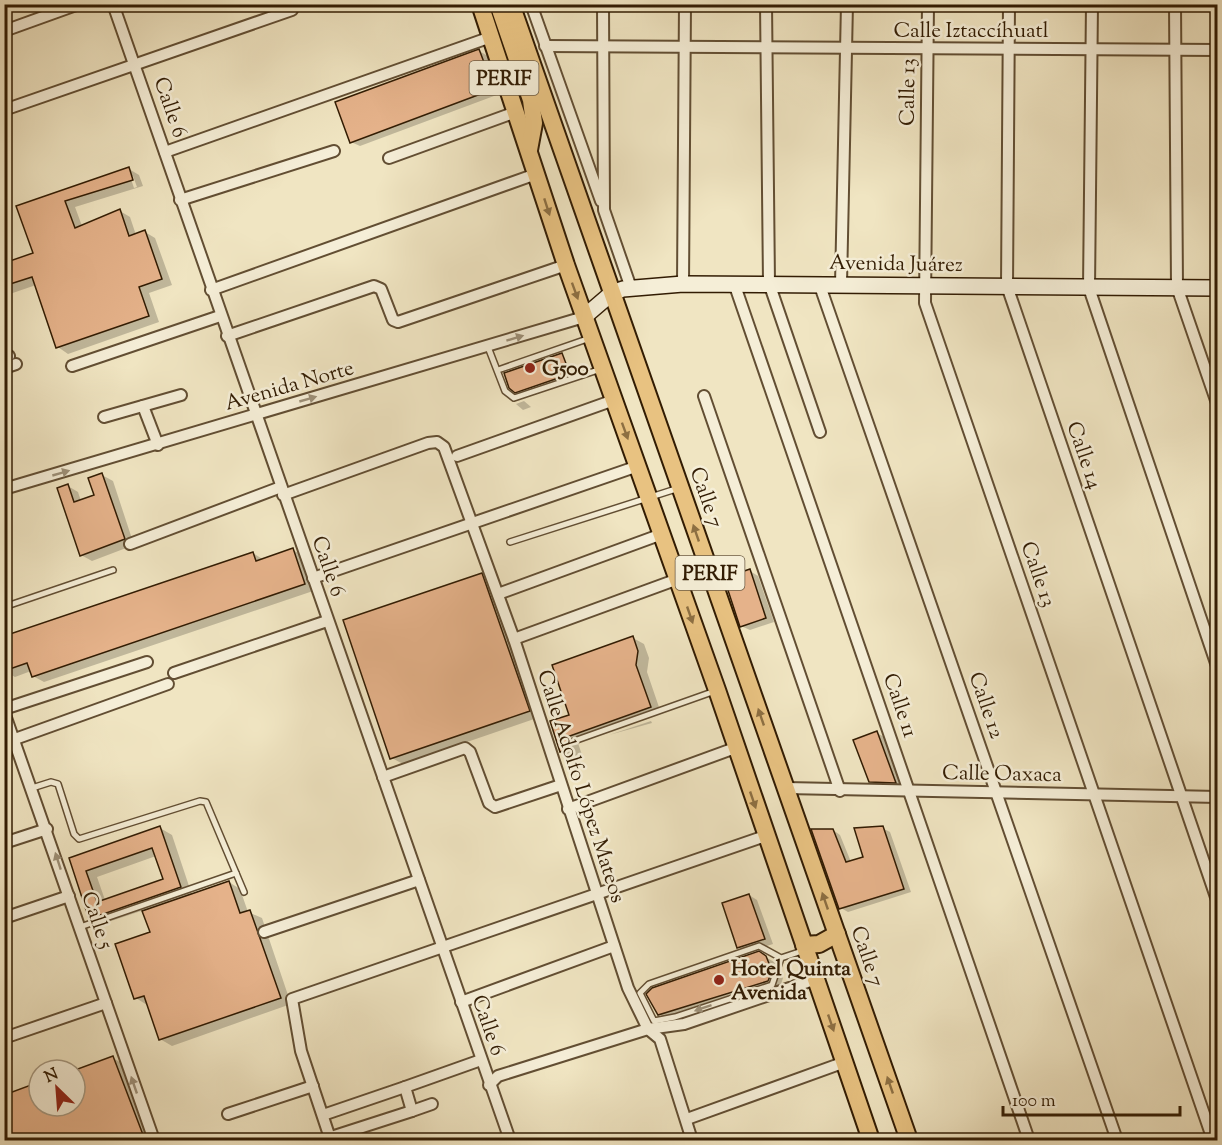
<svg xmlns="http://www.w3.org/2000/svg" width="1222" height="1145" font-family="'Sorts Mill Goudy',serif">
<rect width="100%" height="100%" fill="#f0e5c2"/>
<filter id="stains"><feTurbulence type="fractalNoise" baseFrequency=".00333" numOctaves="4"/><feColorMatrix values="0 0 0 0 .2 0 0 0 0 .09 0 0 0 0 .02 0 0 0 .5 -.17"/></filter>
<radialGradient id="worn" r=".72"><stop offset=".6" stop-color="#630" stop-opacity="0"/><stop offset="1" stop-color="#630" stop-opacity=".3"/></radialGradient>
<g fill="#0003" fill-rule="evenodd">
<path d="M479 51 488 56 502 93 360 146 351 142Z"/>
<path d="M129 169 139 175 143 186 75 207 82 226 120 211 130 217 136 235 145 232 155 238 172 285 149 293 159 322 68 354 58 347 36 285 4 296V265L34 254 18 207ZM130 176H133L137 187 134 188Z"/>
<path d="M562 354 571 375 518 393 510 387Z"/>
<path d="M524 401 531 407 523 410 516 404Z"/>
<path d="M102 475 113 481 134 545 92 561 81 555 68 486 78 492 81 501 96 496Z"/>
<path d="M293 550 305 557 316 590 44 682 33 676 31 671 15 677 4 671 253 553 264 560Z"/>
<path d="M750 571 758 576 774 622 750 630 741 626Z"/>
<path d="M482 574 493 581 540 717 403 764 392 758Z"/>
<path d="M633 638 644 644 649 658 647 672 661 713 578 743 582 755 573 758 562 751 571 716Z"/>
<path d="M651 721 652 723 609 735Z"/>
<path d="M877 733 886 738 903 787 879 786 870 781Z"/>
<path d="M160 828 172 835 192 895 229 882 240 889 248 912 262 918 291 1004 172 1046 160 1039 147 1005 136 998 152 933 144 910 102 924 91 918 70 859ZM156 856 165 880 105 900 97 877Z"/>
<path d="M882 828 890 832 911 892 848 912 841 908 833 830 840 835 851 862 865 858Z"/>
<path d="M749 895 757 900 773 944 747 952 738 947Z"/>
<path d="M758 953 778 964 783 978 780 987 686 1018 669 1020 657 1013Z"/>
<path d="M113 1058 123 1064 152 1140H4V1096L39 1084V1106H75V1071Z"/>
<path d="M496 1133 506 1140H475Z"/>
</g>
<g fill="#e5b28a" stroke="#321c03" stroke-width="1.5" fill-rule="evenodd">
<path d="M479 49 494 89 350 143 335 102Z"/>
<path d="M129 167 133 180 65 201 75 228 120 209 129 236 145 230 162 279 139 287 149 316 56 348 32 277 4 286V263L33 253 16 206Z"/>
<path d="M562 353 570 374 515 393 509 388 504 373Z"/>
<path d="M102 473 125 539 80 556 57 488 68 484 74 502 94 495 88 478Z"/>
<path d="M293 548 305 584 32 677 27 663 4 671V636L253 552 256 561Z"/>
<path d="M750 569 766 618 740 627 724 578Z"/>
<path d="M482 573 530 711 390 759 343 620Z"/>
<path d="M633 636 638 651 636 665 651 707 567 737 571 749 560 752 550 721 569 715 552 665Z"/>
<path d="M877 731 896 783 869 782 853 740Z"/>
<path d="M160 826 181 887 89 919 69 858ZM152 848 163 879 97 902 86 871Z"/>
<path d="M883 826 904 889 839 909 811 829H833L846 862 863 857 854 828Z"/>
<path d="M229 881 240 913 250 910 281 998 159 1040 144 996 134 999 115 944 150 932 142 911Z"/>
<path d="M749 894 765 939 737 948 722 903Z"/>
<path d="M759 951 766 956 772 971 768 981 658 1015 646 994 652 988Z"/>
<path d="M113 1056 145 1140H4V1095L39 1082V1106H75V1070Z"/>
</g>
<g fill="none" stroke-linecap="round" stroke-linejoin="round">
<defs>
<g id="lane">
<path d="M488 347 505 391 514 398 601 369"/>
<path d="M498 370 590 338"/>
<path d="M510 542 679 488"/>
<path d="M4 607 113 570"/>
<path d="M574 741 715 691"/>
<path d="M32 788 51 782 58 784 74 834 79 839 200 801 206 802 244 892"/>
<path d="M80 927 236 873"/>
<path d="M781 958 772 985 675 1017 654 1021 640 993 649 984 759 946 781 958 805 950"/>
</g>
<g id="street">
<path d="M113 4 510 1140"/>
<path d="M531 4 601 201"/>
<path d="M603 4 604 210 631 288"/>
<path d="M766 4 769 283 820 432"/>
<path d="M928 4 925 303 1213 1140"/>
<path d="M1009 4 1007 286 1218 903"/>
<path d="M1092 4 1089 288 1218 669"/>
<path d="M1175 4 1177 287 1218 406"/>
<path d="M4 31 79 4"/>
<path d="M545 46 1218 50"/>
<path d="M4 110 292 10"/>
<path d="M165 152 491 37"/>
<path d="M389 158 516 112"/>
<path d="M180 200 334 151"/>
<path d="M4 217H5"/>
<path d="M734 283 1029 1140"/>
<path d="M819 283 1117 1140"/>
<path d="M683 284 685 4"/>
<path d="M841 284 847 4"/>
<path d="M211 290 536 174"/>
<path d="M227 336 374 286 381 289 393 320 398 322 566 265"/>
<path d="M4 358 9 356"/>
<path d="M72 366 220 316"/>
<path d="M4 368 16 364"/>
<path d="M704 396 840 791"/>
<path d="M143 406 158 445"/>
<path d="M104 417 181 395"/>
<path d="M457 456 614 400"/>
<path d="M4 489 584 317"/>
<path d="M283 495 428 443 437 442 444 447 514 639 628 988 648 1029 660 1039 692 1140"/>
<path d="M130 544 281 487"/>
<path d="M313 578 638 466"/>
<path d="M498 594 662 534"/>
<path d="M514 639 678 579"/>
<path d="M174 673 327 621"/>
<path d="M4 709 147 662"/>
<path d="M4 712 154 1140"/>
<path d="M15 739 168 684"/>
<path d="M383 777 465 748 470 752 489 803 495 807 561 785"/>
<path d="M786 788 1218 797"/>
<path d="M568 809 735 748"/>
<path d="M4 843 47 829"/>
<path d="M4 918 69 896"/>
<path d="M264 932 419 880"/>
<path d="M461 1002 614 946"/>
<path d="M4 1038 106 1003"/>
<path d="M489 1085 498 1076 648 1029 684 1024 816 979"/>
<path d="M412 1111 432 1104"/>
<path d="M228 1114 313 1086"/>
<path d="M323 1115 405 1087"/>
<path d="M687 1119 845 1062"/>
<path d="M330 1138 301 1051 292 999 765 836"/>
<path d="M322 1140 412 1111 405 1087 481 1060"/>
</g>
<path id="secondary" d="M584 317 612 293 623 289 683 284 1218 288"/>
<g id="primary">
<path d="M480 4 566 265 717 690 871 1140"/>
<path d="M498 4 531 100 534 123 529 150"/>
<path d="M511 4 909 1140"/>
<path d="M804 945 819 944 837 934"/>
</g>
</defs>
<use href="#lane" stroke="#624e33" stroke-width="8"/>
<use href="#street" stroke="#624e33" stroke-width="14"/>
<use href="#secondary" stroke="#321c03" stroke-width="18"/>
<use href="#primary" stroke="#321c03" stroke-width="20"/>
<use href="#lane" stroke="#f5eed7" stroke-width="5"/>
<use href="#street" stroke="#f5eed7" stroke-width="10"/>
<use href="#secondary" stroke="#f5eed7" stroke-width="15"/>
<use href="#primary" stroke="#e8c281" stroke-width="16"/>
</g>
<defs><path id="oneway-solid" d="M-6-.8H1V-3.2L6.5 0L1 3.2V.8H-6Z" transform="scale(1.5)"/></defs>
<g fill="#8d6f42">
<use href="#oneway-solid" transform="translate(547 207) rotate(72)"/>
<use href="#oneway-solid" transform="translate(575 291) rotate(70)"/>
<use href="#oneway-solid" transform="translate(625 431) rotate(70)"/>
<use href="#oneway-solid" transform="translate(696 533) rotate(-109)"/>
<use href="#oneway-solid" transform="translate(690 615) rotate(71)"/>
<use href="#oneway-solid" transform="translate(761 717) rotate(-109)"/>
<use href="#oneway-solid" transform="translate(753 800) rotate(71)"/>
<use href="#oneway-solid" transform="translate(825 901) rotate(-109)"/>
<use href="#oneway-solid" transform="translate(831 1023) rotate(71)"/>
<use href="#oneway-solid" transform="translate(890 1085) rotate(-109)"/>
</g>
<g fill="#9d9078">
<use href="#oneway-solid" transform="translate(515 338) rotate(-17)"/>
<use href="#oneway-solid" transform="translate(308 399) rotate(-16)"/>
<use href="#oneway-solid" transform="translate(61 473) rotate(-16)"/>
<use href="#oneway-solid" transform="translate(58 861) rotate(-108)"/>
<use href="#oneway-solid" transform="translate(703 1008) rotate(161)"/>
<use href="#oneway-solid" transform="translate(134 1085) rotate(-109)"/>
</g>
<g fill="#8f2418" stroke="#f5eed7" stroke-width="2">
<circle cx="530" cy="368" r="6"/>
<circle cx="719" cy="980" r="6"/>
</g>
<g text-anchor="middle" stroke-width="5" stroke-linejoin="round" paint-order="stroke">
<g fill="#f5eed7" stroke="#6c5b43" stroke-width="1.5">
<rect x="469.5" y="61" width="69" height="34" rx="4.5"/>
<rect x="675.5" y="556" width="69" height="34" rx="4.5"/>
</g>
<g font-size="20" font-weight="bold" fill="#321c03">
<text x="504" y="85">PERIF</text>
<text x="710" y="580">PERIF</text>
</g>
<g font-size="21" fill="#321c03" stroke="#f5eed7">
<text x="971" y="37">Calle Iztaccíhuatl</text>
<text transform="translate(907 92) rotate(-89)" y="7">Calle 13</text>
<text transform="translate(171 107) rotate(71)" y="7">Calle 6</text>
<text transform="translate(896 263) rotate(1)" y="7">Avenida Juárez</text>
<text transform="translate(289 385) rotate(-16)" y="7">Avenida Norte</text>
<text transform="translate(1085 455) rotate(71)" y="7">Calle 14</text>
<text transform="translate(707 497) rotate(71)" y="7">Calle 7</text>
<text transform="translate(329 566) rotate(71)" y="7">Calle 6</text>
<text transform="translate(1039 574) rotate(71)" y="7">Calle 13</text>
<text transform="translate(901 705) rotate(71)" y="7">Calle 11</text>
<text transform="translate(987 705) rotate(71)" y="7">Calle 12</text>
<text transform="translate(1002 773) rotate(1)" y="7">Calle Oaxaca</text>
<text transform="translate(582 786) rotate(72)" y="7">Calle Adolfo López Mateos</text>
<text transform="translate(98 920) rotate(71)" y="7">Calle 5</text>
<text transform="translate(868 956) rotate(71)" y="7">Calle 7</text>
<text transform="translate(489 1025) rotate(71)" y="7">Calle 6</text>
</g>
<g font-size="21" font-weight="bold" fill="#321c03" stroke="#f5eed7" text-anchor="start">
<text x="542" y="375">G500</text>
<text x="731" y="975">Hotel Quinta<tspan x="731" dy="24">Avenida</tspan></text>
</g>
</g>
<rect width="1222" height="1145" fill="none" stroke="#f0e5c2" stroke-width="24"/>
<rect x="6" y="6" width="1210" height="1133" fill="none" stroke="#321c03" stroke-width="3"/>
<rect x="12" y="12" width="1198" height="1121" fill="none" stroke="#321c03" stroke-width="1.5"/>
<g transform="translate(57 1088) rotate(335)"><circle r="28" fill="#f5eed7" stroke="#a79a82" stroke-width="1.5"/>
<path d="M0-4.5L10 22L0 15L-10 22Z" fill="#8f2418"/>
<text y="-9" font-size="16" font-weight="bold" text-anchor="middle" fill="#321c03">N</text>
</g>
<path d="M1003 1106v9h177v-9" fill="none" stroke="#321c03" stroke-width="3"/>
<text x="1012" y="1106" font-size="18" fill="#321c03" stroke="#f5eed7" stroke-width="4.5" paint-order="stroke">100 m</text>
<rect width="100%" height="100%" filter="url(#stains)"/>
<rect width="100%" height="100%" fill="url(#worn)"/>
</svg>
